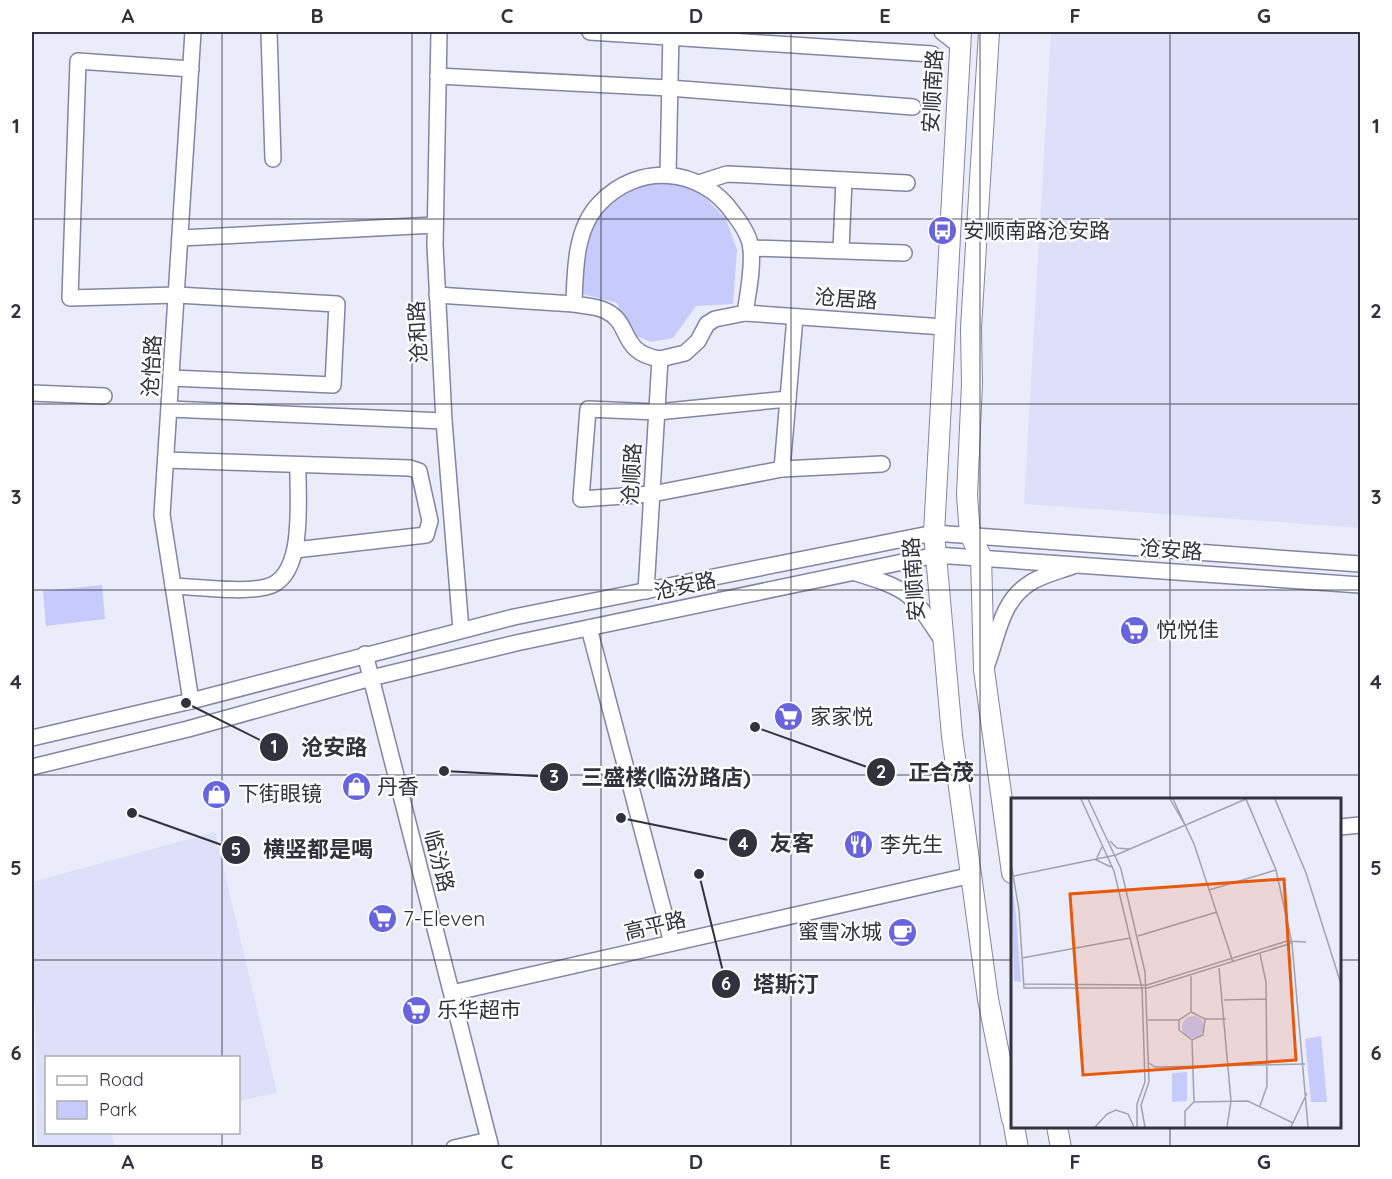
<svg xmlns="http://www.w3.org/2000/svg" width="1392" height="1179" font-family="Quicksand,'Noto Sans SC',sans-serif">
<rect width="100%" height="100%" fill="#ebecfa"/>
<g fill="#dde0f8">
<path d="M1051 32H1360V528L1024 504Z"/>
<path d="M215 832 277 1093 239 1101 238 1058H46V1132L111 1133 115 1147H37L35 1005 32 992V882Z"/>
</g>
<g fill="#c6cbfc">
<path d="M660 178 696 188 726 219 737 250 733 304 696 306 673 338 651 342 629 333 617 303 583 294C585 253 579 215 620 191 631 184 647 182 660 178Z"/>
<path d="M102 585 105 619 46 626 43 591Z"/>
</g>
<g fill="none" stroke-linecap="round" stroke-linejoin="round">
<defs>
<g id="minor">
<path d="M269 32 273 159"/>
<path d="M439 32 435 245 444 421 461 630"/>
<path d="M590 32 932 54"/>
<path d="M942 32 960 46"/>
<path d="M438 76 669 88 913 107"/>
<path d="M668 174 671 32"/>
<path d="M702 182 727 174 907 183"/>
<path d="M181 238 435 225"/>
<path d="M751 248 904 253"/>
<path d="M841 250 844 180"/>
<path d="M437 295 574 304"/>
<path d="M745 313 944 327"/>
<path d="M172 378 333 385 337 304 177 295 70 298 78 61 191 69"/>
<path d="M32 393 104 396"/>
<path d="M788 399 657 412 588 409 581 499 652 494 782 469 882 464"/>
<path d="M170 409 444 421"/>
<path d="M166 460 410 468 419 471 430 521 426 535 295 550"/>
<path d="M782 469 795 317"/>
<path d="M856 573C911 590 911 593 942 640"/>
<path d="M173 586C199 587 243 593 266 587 307 578 297 498 298 466"/>
<path d="M646 591 660 359C619 353 632 323 606 311 597 306 583 306 574 304 575 271 575 229 599 204 638 162 701 167 733 213 741 223 750 237 751 249 753 270 748 293 745 313L715 319 707 324 698 341 685 353 660 359"/>
<path d="M589 628 672 943"/>
<path d="M365 654 491 1148"/>
<path d="M986 667C998 637 1000 602 1030 583 1042 575 1059 571 1073 566"/>
<path d="M191 701 162 515 193 32"/>
<path d="M32 738 191 701 514 617 934 533 1360 564"/>
<path d="M32 767 188 729 371 678 516 643 936 555 1360 585"/>
<path d="M1340 827 1360 825"/>
<path d="M452 993 972 875"/>
<path d="M454 1148 489 1140"/>
</g>
<g id="major">
<path d="M961 32 934 533 952 736 988 999 1012 1119"/>
<path d="M989 32 971 328 972 384 967 495 970 535 981 556 984 670 1012 873"/>
<path d="M1014 1126 1018 1148"/>
<path d="M1057 1126 1061 1148"/>
</g>
</defs>
<use href="#minor" stroke="#8285a4" stroke-width="18"/>
<use href="#major" stroke="#8285a4" stroke-width="22"/>
<use href="#minor" stroke="#fff" stroke-width="15"/>
<use href="#major" stroke="#fff" stroke-width="20"/>
</g>
<path fill="none" stroke="#30323e" stroke-width="1.5" stroke-opacity="0.55" d="M222 32V1058M412 32V1148M601 32V1148M791 32V1148M980 32V1148M1170 32V800M32 219H1360M32 404H1360M32 590H1360M32 775H1360M32 960H1012M1340 960H1360M1170 1126V1148M222 1132V1148"/>
<defs>
<symbol id="bus-disc" viewBox="-11 -11 22 22"><circle r="9.5" fill="#6764dd" stroke="#fff"/><path d="M-5-6H5V4H4V6H2V4H-2V6H-4V4H-5ZM-3.5-4V0h7V-4ZM-3.5 1.2v1.5H-2V1.2ZM2 1.2v1.5H3.5V1.2Z" fill="#fff"/></symbol>
<symbol id="supermarket-disc" viewBox="-11 -11 22 22"><circle r="9.5" fill="#6764dd" stroke="#fff"/><path d="M-6-5.5h2.5l.6 2H6L4.5 2H-2.5L-4.4-4H-6ZM-1.5 3.2a1.3 1.3 0 1 0 .1 0ZM3 3.2a1.3 1.3 0 1 0 .1 0Z" fill="#fff"/></symbol>
<symbol id="shop-disc" viewBox="-11 -11 22 22"><circle r="9.5" fill="#6764dd" stroke="#fff"/><path d="M-5-2.5h2.3a2.7 3.5 0 0 1 5.4 0H5L5.5 6h-11ZM-1.5-2.5h3a1.5 2.3 0 0 0-3 0Z" fill="#fff"/></symbol>
<symbol id="restaurant-disc" viewBox="-11 -11 22 22"><circle r="9.5" fill="#6764dd" stroke="#fff"/><path d="M-5-6h1v4h1v-4h1v4h1v-4h1v5L-1.5 .5V6h-2V.5L-5-1ZM5-6V6H3V1.5H1.5Q1.5-4 5-6Z" fill="#fff"/></symbol>
<symbol id="cafe-disc" viewBox="-11 -11 22 22"><circle r="9.5" fill="#6764dd" stroke="#fff"/><path d="M-5.5-4.5H6V0H3Q3 3.5 0 3.5H-2.5Q-5.5 3.5-5.5 0ZM3-3.2v2h1.7v-2ZM-6 4.5H4V6H-6Z" fill="#fff"/></symbol>
</defs>
<g fill-rule="evenodd">
<use href="#bus-disc" x="926" y="214" width="33" height="33"/>
<use href="#supermarket-disc" x="1118" y="614" width="33" height="33"/>
<use href="#supermarket-disc" x="772" y="700" width="33" height="33"/>
<use href="#shop-disc" x="340" y="770" width="33" height="33"/>
<use href="#shop-disc" x="200" y="778" width="33" height="33"/>
<use href="#restaurant-disc" x="842" y="828" width="33" height="33"/>
<use href="#supermarket-disc" x="366" y="902" width="33" height="33"/>
<use href="#cafe-disc" x="886" y="916" width="33" height="33"/>
<use href="#supermarket-disc" x="400" y="994" width="33" height="33"/>
</g>
<g text-anchor="middle" stroke-width="4.5" stroke-linejoin="round" paint-order="stroke">
<g font-size="21" fill="#30323e" stroke="#fff">
<text transform="translate(933 91) rotate(-87)" y="7">安顺南路</text>
<text transform="translate(846 299) rotate(4)" y="7">沧居路</text>
<text transform="translate(418 332) rotate(-93)" y="7">沧和路</text>
<text transform="translate(152 366) rotate(-87)" y="7">沧怡路</text>
<text transform="translate(632 474) rotate(-87)" y="7">沧顺路</text>
<text transform="translate(1171 550) rotate(4)" y="7">沧安路</text>
<text transform="translate(914 579) rotate(-94)" y="7">安顺南路</text>
<text transform="translate(685 586) rotate(-12)" y="7">沧安路</text>
<text transform="translate(439 861) rotate(76)" y="7">临汾路</text>
<text transform="translate(655 926) rotate(-13)" y="7">高平路</text>
</g>
<g font-size="21" fill="#30323e" stroke="#fff" text-anchor="start">
<text x="963" y="238">安顺南路沧安路</text>
<text x="1156" y="637">悦悦佳</text>
<text x="810" y="724">家家悦</text>
<text x="377" y="794">丹香</text>
<text x="238" y="801">下街眼镜</text>
<text x="880" y="852">李先生</text>
<text x="403" y="926">7-Eleven</text>
<text x="882" y="939" text-anchor="end">蜜雪冰城</text>
<text x="437" y="1017">乐华超市</text>
</g>
</g>
<g transform="translate(1011 798)">
<rect width="330" height="330" fill="#ebecfa"/>
<path d="M0 80 5 117 10 184 3 183ZM171 229a11 11 0 1 1 22 0a11 11 0 1 1-22 0ZM310 238 316 304H300L294 241ZM176 274V303L161 304V275Z" fill="#c6cbfc"/>
<path fill="none" stroke="#a0a2af" stroke-width="1.5" d="M70 1 103 73 131 190 134 284 126 306V329M77 1 110 71 134 174 138 284 130 307 134 329M159 1 174 27M162 1 183 46 222 164M235 1 265 72 281 145 297 329M264 1 295 75 330 186M99 43 106 50 118 51M91 49 85 62 100 69M0 65 8 112 13 190H137L281 145M3 78 105 57 235 1M198 92 265 72M127 138 206 114M11 160 119 140M208 170 220 303 216 329M180 178V214L194 221 192 237 181 242 168 232V222L180 214M12 186 136 187 276 143 295 144M213 202 255 201M194 221H215M137 222H168M138 265 144 269 294 266M183 304 237 303 282 325M249 308 256 288 255 184 249 156M84 329 96 316 105 312 117 316 123 329M174 329V313L183 304 181 242M280 329 296 295"/>
<path fill="#e8590c" fill-opacity="0.15" stroke="#e8590c" stroke-width="3" d="M273 81 285 262 72 277 59 96Z"/>
<rect width="330" height="330" fill="none" stroke="#30323e" stroke-width="3"/>
</g>
<path fill="none" stroke="#30323e" stroke-width="2" d="M186 703L274 747M755 727L881 772M444 771L554 777M621 818L743 843M132 813L236 850M699 874L726 984"/>
<g fill="#30323e" stroke="#fff" stroke-width="2">
<circle cx="186" cy="703" r="6"/>
<circle cx="755" cy="727" r="6"/>
<circle cx="444" cy="771" r="6"/>
<circle cx="621" cy="818" r="6"/>
<circle cx="132" cy="813" r="6"/>
<circle cx="699" cy="874" r="6"/>
<circle cx="274" cy="747" r="15"/>
<circle cx="881" cy="772" r="15"/>
<circle cx="554" cy="777" r="15"/>
<circle cx="743" cy="843" r="15"/>
<circle cx="236" cy="850" r="15"/>
<circle cx="726" cy="984" r="15"/>
</g>
<g font-size="18" text-anchor="middle" font-weight="bold" fill="#fff">
<text x="274" y="753">1</text>
<text x="881" y="778">2</text>
<text x="554" y="783">3</text>
<text x="743" y="850">4</text>
<text x="236" y="856">5</text>
<text x="726" y="990">6</text>
</g>
<g font-size="22" text-anchor="middle" font-weight="bold" fill="#30323e" stroke="#fff" stroke-width="4.5" stroke-linejoin="round" paint-order="stroke">
<text x="334" y="755">沧安路</text>
<text x="941" y="780">正合茂</text>
<text x="666" y="785">三盛楼(临汾路店)</text>
<text x="792" y="851">友客</text>
<text x="318" y="857">横竖都是喝</text>
<text x="786" y="992">塔斯汀</text>
</g>
<rect width="1392" height="1179" fill="none" stroke="#ffffff" stroke-width="66"/>
<rect x="45" y="1056" width="195" height="78" fill="#ffffff" stroke="#acadb2" stroke-width="1.5"/>
<rect x="57" y="1076" width="30" height="9" fill="#ffffff" stroke="#acadb2" stroke-width="1.5"/>
<text x="99" y="1086" font-size="18" fill="#30323e">Road</text>
<rect x="57" y="1101" width="30" height="18" fill="#c6cbfc" stroke="#acadb2" stroke-width="1.5"/>
<text x="99" y="1116" font-size="18" fill="#30323e">Park</text>
<rect x="33" y="33" width="1326" height="1113" fill="none" stroke="#30323e" stroke-width="2"/>
<g font-size="20" text-anchor="middle" font-weight="bold" fill="#30323e">
<text x="128" y="23">A</text>
<text x="317" y="23">B</text>
<text x="507" y="23">C</text>
<text x="696" y="23">D</text>
<text x="885" y="23">E</text>
<text x="1075" y="23">F</text>
<text x="1264" y="23">G</text>
<text x="16" y="133">1</text>
<text x="1376" y="133">1</text>
<text x="16" y="318">2</text>
<text x="1376" y="318">2</text>
<text x="16" y="504">3</text>
<text x="1376" y="504">3</text>
<text x="16" y="689">4</text>
<text x="1376" y="689">4</text>
<text x="16" y="875">5</text>
<text x="1376" y="875">5</text>
<text x="16" y="1060">6</text>
<text x="1376" y="1060">6</text>
<text x="128" y="1169">A</text>
<text x="317" y="1169">B</text>
<text x="507" y="1169">C</text>
<text x="696" y="1169">D</text>
<text x="885" y="1169">E</text>
<text x="1075" y="1169">F</text>
<text x="1264" y="1169">G</text>
</g>
</svg>
